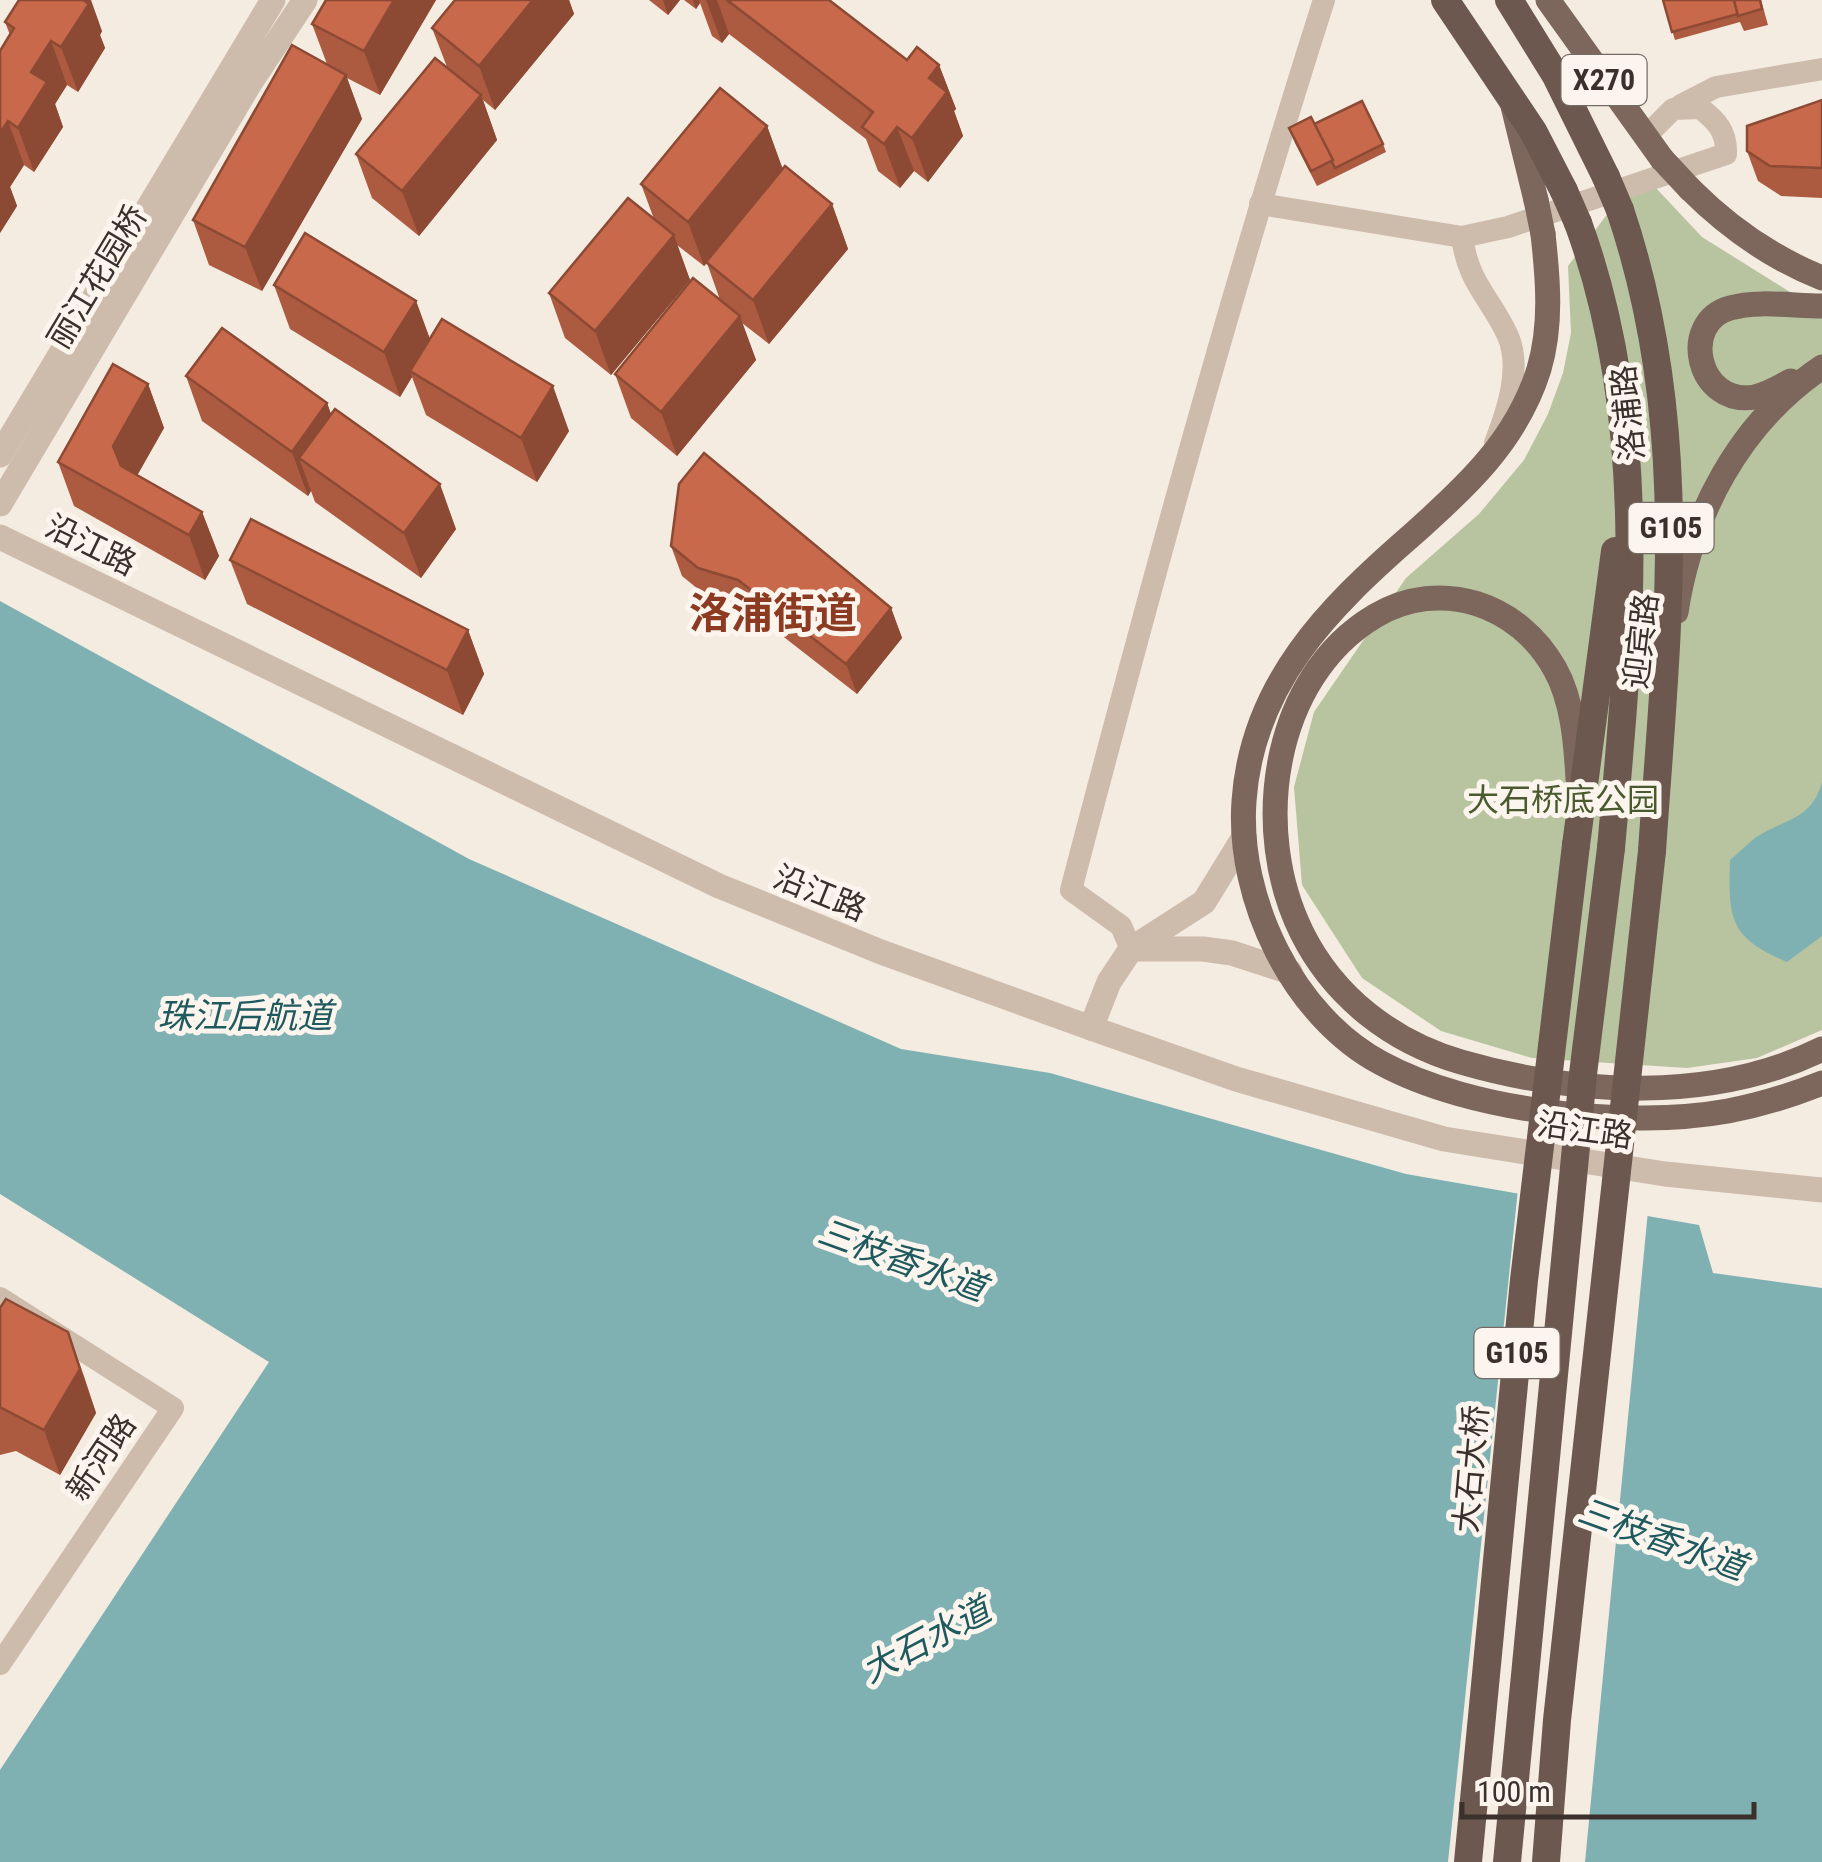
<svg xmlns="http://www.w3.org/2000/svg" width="1822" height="1862" font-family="'Roboto Condensed','Noto Sans SC',sans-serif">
<rect width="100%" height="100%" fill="#f4ebe1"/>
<path fill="#b8c4a0" d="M1640 171 1702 237 1822 312V1030L1757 1058 1687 1068 1532 1058 1441 1031 1362 978 1302 885 1294 787 1314 712 1406 578 1479 514 1524 460 1548 414 1563 373 1571 333 1568 266Z"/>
<g fill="#7fb0b2">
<path d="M0 601 469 859 901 1049 1050 1073 1406 1174 1699 1225 1713 1273 1822 1288V1862H0V1770L269 1362 0 1194Z"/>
<path d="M1822 782V936L1787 962C1730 938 1728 920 1730 860 1739 853 1746 845 1755 838 1782 819 1811 822 1822 782Z"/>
</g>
<path fill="#f4ebe1" d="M1518 1189 1648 1211 1585 1862H1448Z"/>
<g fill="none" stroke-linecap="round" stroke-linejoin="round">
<g stroke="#cdbbac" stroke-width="22">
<path d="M1681 105 1716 87 1822 69"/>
<path d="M1260 204 1462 237 1508 227 1726 154C1727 132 1717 121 1700 108L1673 109 1645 137"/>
<path d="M1462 237C1468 283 1490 297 1508 336 1522 369 1507 412 1495 443"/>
<path d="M1131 949 1121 926 1071 890C1149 592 1230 294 1324 0"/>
<path d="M0 1298 173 1408 0 1664"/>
</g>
<g stroke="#cdbbac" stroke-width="25">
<path d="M0 455 273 0"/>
<path d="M0 504 250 83 305 0"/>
<path d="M0 537 719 886 881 952 1091 1028 1236 1079 1444 1139 1665 1174 1822 1190"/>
<path d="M1131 949H1203L1232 953 1290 972"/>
<path d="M1091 1028 1109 982 1131 949 1204 902 1244 837"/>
</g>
<g stroke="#7d675c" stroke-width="25">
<path d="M1548 0 1662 159"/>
<path d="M1513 106 1536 200"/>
<path d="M1690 189C1728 227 1772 258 1822 278"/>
<path d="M1543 234C1548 279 1552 325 1539 369 1517 440 1466 487 1412 535 1328 608 1252 684 1244 801 1237 899 1293 1016 1381 1063 1470 1112 1629 1129 1728 1111 1760 1105 1792 1095 1822 1083"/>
<path d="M1791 381C1779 387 1768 394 1755 397 1697 407 1679 322 1730 308 1758 300 1793 306 1822 306"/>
<path d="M1676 612C1691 515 1739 423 1822 367"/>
<path d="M1578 779C1576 744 1573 701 1555 669 1519 604 1441 577 1375 616 1271 678 1251 831 1302 933 1334 997 1392 1042 1461 1062 1575 1095 1713 1103 1822 1049"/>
</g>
<g stroke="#6c584f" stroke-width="28">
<path d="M1445 0 1533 131 1564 191"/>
<path d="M1509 0 1556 76 1606 177"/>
<path d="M1620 210C1693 426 1667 629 1652 851"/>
<path d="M1578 223C1652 425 1630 638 1611 848"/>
<path d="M1576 845 1615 551"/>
</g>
<g stroke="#7d675c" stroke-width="25">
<path d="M1662 159 1690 189"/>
<path d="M1536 200 1543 234"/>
</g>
<g stroke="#6c584f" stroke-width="28">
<path d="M1606 177 1620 210"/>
<path d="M1564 191 1578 223"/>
<path d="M1468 1862 1524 1280 1576 845"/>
<path d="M1507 1862 1583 1074 1611 848"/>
<path d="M1546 1862 1557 1720 1652 851"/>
</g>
</g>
<g fill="#ac5a40">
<path d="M326 0H436L380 95 347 78 362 119 262 291 209 265 193 220 327 64 312 24Z"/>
<path d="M455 0H569L574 14 495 110 483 100 497 140 419 236 372 198 356 154 447 67 432 28Z"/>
<path d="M649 0H680L668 15Z"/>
<path d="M684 0H829L907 60 939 65 956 109 954 111 963 136 928 182 914 171 900 188 878 171 866 139 729 34 722 43 712 36 700 3 696 9Z"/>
<path d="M1663 0H1761L1768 25 1744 31 1740 22 1675 40Z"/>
<path d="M5 22 102 31 100 35 105 48 78 92 67 85 55 104 63 127 34 172 24 165 10 187 17 206 0 233 10 35Z"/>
<path d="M1822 100V198L1781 196 1758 181 1747 151Z"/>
<path d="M1314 124 1383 144 1386 152 1317 186 1295 143 1289 128Z"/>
<path d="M767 126 783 170 832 204 848 249 769 344 742 323 756 360 677 456 631 418 615 374 720 300 707 263 704 266 677 245 690 280 611 375 565 338 549 293 654 219 641 184Z"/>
<path d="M274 285 416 301 430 339 569 431 537 482 426 415 412 377 400 397 290 329Z"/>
<path d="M186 376 327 403 331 414 456 529 421 578 315 502 311 491 308 496 202 421Z"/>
<path d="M148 384 164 428 137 475 202 512 219 556 205 580 74 506 58 462Z"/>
<path d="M671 546 891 608 902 638 857 694 749 610 709 598 682 576Z"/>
<path d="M230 560 468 630 484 674 463 715 247 604Z"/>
<path d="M0 1308 68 1332 84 1376 96 1413 60 1475 16 1451 0 1455Z"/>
</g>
<g fill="#8c4a34">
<path d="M80 0H91L102 31 100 35 105 48 78 92 61 47Z"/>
<path d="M394 0H436L380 95 364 51Z"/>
<path d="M533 0H569L574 14 495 110 479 66Z"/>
<path d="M663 0H680L668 15Z"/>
<path d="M693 0H699L700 3 696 9Z"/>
<path d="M706 0H717L729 34 722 43Z"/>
<path d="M51 41 67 85 55 104 63 127 34 172 18 128 31 72Z"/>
<path d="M939 65 956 109 954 111 963 136 928 182 912 138 929 78Z"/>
<path d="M346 75 362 119 262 291 245 247Z"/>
<path d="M481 95 497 140 419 236 402 191Z"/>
<path d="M8 121 24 165 10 187 17 206 0 233V133Z"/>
<path d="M767 126 783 170 704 266 688 222Z"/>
<path d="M897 127 914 171 900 188 884 144Z"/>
<path d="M832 204 848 249 769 344 753 300Z"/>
<path d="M674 235 690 280 611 375 595 331Z"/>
<path d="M416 301 432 345 410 371 412 377 400 397 384 352Z"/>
<path d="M740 316 756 360 677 456 661 412Z"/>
<path d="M148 384 164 428 129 490 113 446Z"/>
<path d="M553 386 569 431 537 482 521 438Z"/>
<path d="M327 403 343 447 299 458 311 491 308 496 292 452Z"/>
<path d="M440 484 456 529 421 578 404 533Z"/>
<path d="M202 512 219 556 205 580 189 535Z"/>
<path d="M891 608 902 638 857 694 846 664Z"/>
<path d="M468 630 484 674 463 715 447 670Z"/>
<path d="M68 1332 96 1413 60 1475 44 1430Z"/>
</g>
<g fill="#c8694b" stroke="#8c4a34" stroke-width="2.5">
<path d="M19 0H83L89 4 61 47 51 41 31 72 47 82 18 128 8 121 0 133V51L14 28 5 22Z"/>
<path d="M326 0H394L364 51 312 24Z"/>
<path d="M455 0H533L479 66 432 28Z"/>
<path d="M727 0H829L907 60 917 47 939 65 929 78 947 92 912 138 897 127 884 144 862 127 873 112Z"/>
<path d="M1663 0H1734L1738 14 1672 32Z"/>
<path d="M1734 0H1760L1762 9 1738 16Z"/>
<path d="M292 45 346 75 245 247 193 220Z"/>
<path d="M435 58 481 95 402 191 356 154Z"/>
<path d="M720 88 767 126 688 222 641 184Z"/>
<path d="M1822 100V168L1770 166 1747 151V126Z"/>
<path d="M1362 101 1383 144 1335 168 1314 124Z"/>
<path d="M1311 117 1333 160 1311 171 1289 128Z"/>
<path d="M785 166 832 204 753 300 706 262Z"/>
<path d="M628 198 674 235 595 331 549 293Z"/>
<path d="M305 233 416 301 384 352 274 285Z"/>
<path d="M693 278 740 316 661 412 615 374Z"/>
<path d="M442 319 553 386 521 438 410 371Z"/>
<path d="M222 328 327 403 292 452 186 376Z"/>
<path d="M113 364 148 384 113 446 121 466 202 512 189 535 58 462Z"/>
<path d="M335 409 440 484 404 533 299 458Z"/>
<path d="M704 453 891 608 846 664 738 580 698 568 671 546 679 484Z"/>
<path d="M251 519 468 630 447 670 230 560Z"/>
<path d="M6 1299 68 1332 80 1369 44 1430 0 1407V1308Z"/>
</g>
<g text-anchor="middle" stroke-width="10" stroke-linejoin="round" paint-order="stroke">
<g fill="#fbf5ee" stroke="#756b66" stroke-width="2.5">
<rect x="1561.5" y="55" width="85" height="50" rx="8"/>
<rect x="1628.5" y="503" width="85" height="50" rx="8"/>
<rect x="1474.5" y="1328" width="85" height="50" rx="8"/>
</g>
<g font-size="30" font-weight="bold" fill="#3b302b">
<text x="1604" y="90">X270</text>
<text x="1671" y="538">G105</text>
<text x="1517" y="1363">G105</text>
</g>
<g font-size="32" fill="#3b302b" stroke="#fbf5ee">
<text transform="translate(97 277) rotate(-59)" y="11">丽江花园桥</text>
<text transform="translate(1628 413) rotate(-96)" y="11">洛浦路</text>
<text transform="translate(91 545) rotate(26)" y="11">沿江路</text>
<text transform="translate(1641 641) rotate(-83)" y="11">迎宾路</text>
<text transform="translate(820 893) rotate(22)" y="11">沿江路</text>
<text transform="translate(1585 1130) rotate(8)" y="11">沿江路</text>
<text transform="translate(101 1457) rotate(-56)" y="11">新河路</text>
<text transform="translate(1471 1469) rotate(-85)" y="11">大石大桥</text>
</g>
<g font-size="32" fill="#4a5a2e" stroke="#fbf5ee">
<text x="1563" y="811">大石桥底公园</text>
</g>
<g font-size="35" font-style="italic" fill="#1f5a5e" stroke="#fbf5ee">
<text x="245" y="1028">珠江后航道</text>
<text transform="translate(902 1260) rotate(20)" y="12">三枝香水道</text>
<text transform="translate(1662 1539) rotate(20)" y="12">三枝香水道</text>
<text transform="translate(926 1640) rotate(-28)" y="12">大石水道</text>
</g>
<g font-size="42" font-weight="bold" fill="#8c3b22" stroke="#fbf5ee">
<text x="773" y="628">洛浦街道</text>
</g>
</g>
<path d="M1462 1802v15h292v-15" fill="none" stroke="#3b302b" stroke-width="5"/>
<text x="1477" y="1802" font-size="30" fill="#3b302b" stroke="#fbf5ee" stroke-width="8" paint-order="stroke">100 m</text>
</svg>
